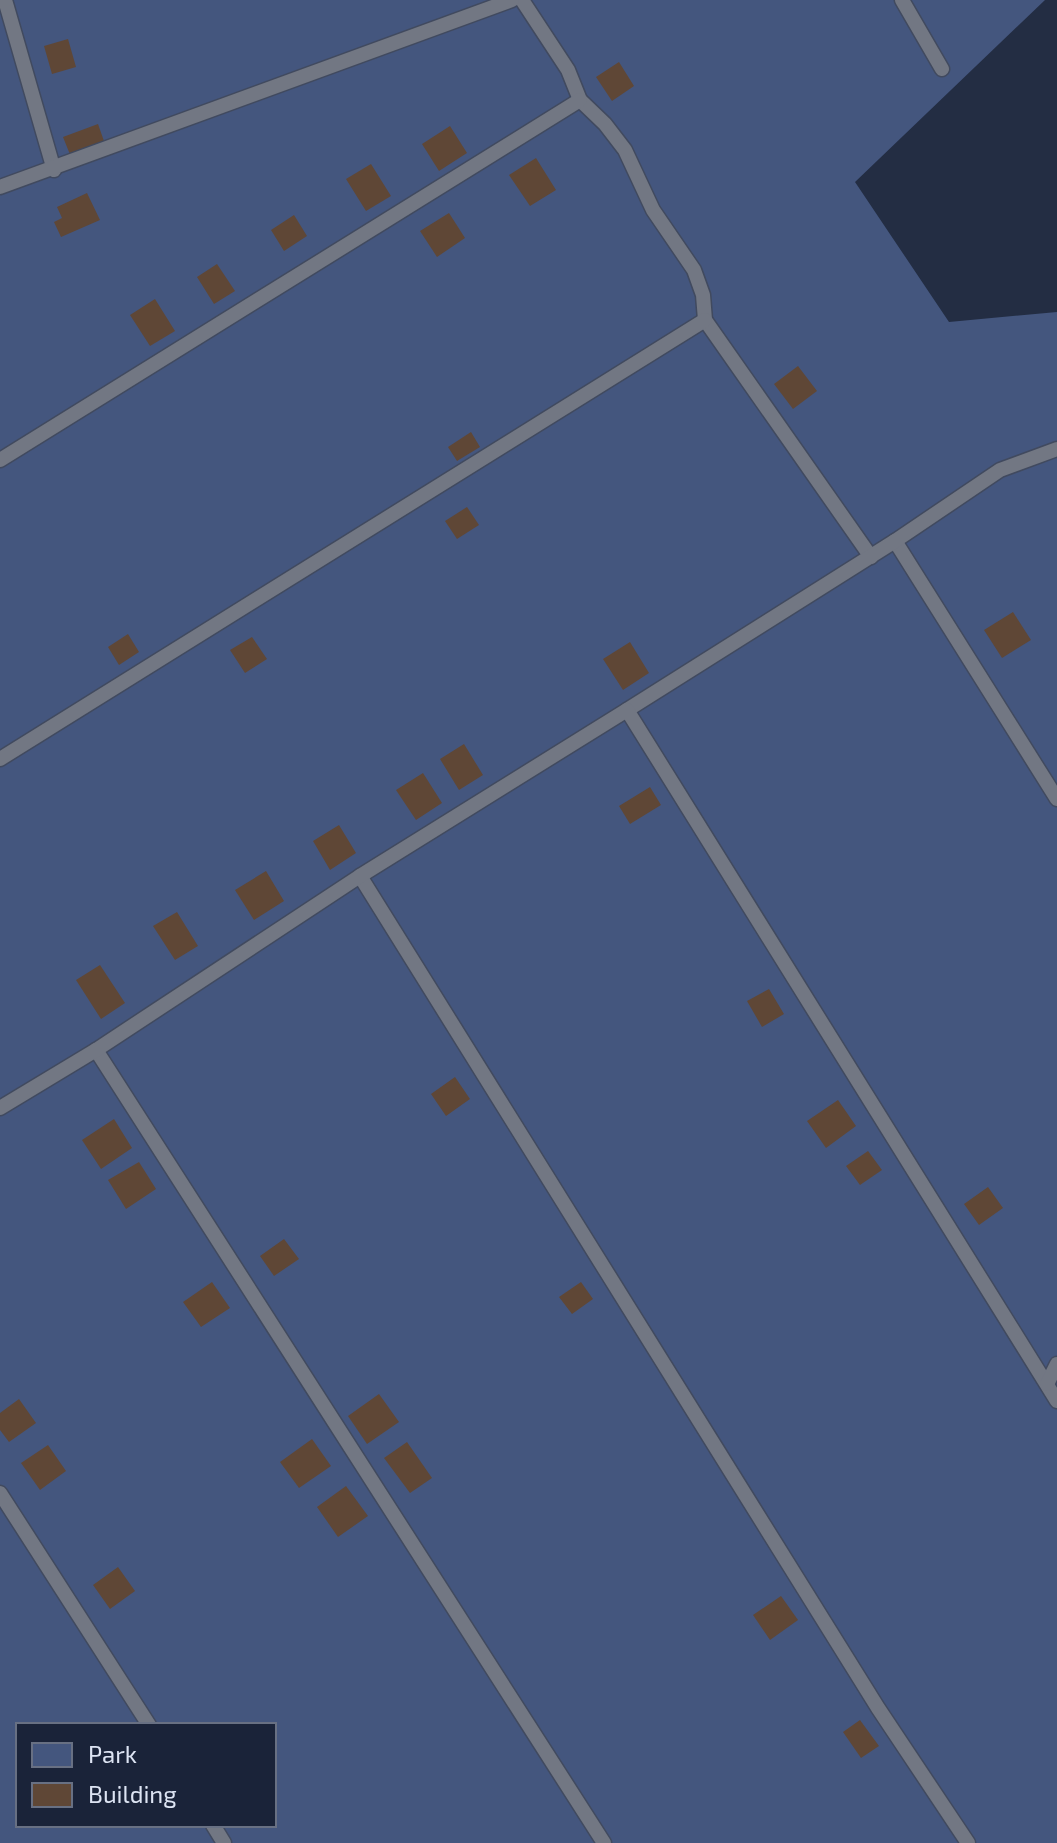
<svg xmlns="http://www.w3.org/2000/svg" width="1057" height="1843" font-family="'Exo 2',sans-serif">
<rect width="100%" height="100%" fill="#232d43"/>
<path fill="#44567e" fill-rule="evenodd" d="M0 0H1045L855 182 949 322 1057 312V1843H0ZM18 1725H274V1825H18Z"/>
<g fill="#5f4736">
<path d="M68 39 76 67 52 74 44 46Z"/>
<path d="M619 62 634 86 612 101 596 77Z"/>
<path d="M98 124 105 144 71 157 63 137Z"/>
<path d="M450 126 467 153 439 171 422 144Z"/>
<path d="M536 158 556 190 530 206 509 175Z"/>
<path d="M371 164 391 196 366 211 346 179Z"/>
<path d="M87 193 100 220 61 237 54 222 62 218 57 207Z"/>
<path d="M449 213 465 238 437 257 420 231Z"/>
<path d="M294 215 307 236 284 251 271 230Z"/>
<path d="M217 264 235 291 214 304 197 277Z"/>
<path d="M155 299 175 331 150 346 130 315Z"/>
<path d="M798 366 817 391 793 409 774 384Z"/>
<path d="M471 432 480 447 457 461 448 447Z"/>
<path d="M467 507 479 525 457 539 445 521Z"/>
<path d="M1013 612 1031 640 1002 658 984 630Z"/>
<path d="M128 634 139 652 119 665 108 647Z"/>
<path d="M252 637 267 659 245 673 230 650Z"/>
<path d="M630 642 649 673 623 690 603 659Z"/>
<path d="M464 744 483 775 459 790 440 759Z"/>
<path d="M423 773 442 803 416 820 396 790Z"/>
<path d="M650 787 661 805 630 824 619 806Z"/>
<path d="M339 825 356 853 330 870 313 841Z"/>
<path d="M266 871 284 901 254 920 235 890Z"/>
<path d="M177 912 198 946 175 960 153 926Z"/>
<path d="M100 965 125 1003 101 1019 76 980Z"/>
<path d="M769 989 784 1014 762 1027 747 1001Z"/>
<path d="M455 1077 470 1099 446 1116 431 1094Z"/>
<path d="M838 1100 856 1126 826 1148 807 1121Z"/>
<path d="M114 1119 132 1148 101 1169 82 1140Z"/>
<path d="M868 1151 882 1170 860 1185 846 1166Z"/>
<path d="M139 1162 156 1189 126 1209 108 1180Z"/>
<path d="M988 1187 1003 1208 979 1225 964 1204Z"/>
<path d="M284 1239 299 1259 274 1276 260 1256Z"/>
<path d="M212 1282 230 1308 201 1327 183 1302Z"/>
<path d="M581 1282 593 1299 572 1314 559 1297Z"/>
<path d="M379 1394 399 1422 367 1444 348 1416Z"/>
<path d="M19 1399 36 1423 9 1442 0 1430V1413Z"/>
<path d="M312 1439 331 1466 299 1488 280 1462Z"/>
<path d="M407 1442 432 1478 410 1493 384 1458Z"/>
<path d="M48 1445 66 1471 40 1490 21 1463Z"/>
<path d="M346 1486 368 1516 338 1537 317 1507Z"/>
<path d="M118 1567 135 1591 110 1609 93 1585Z"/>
<path d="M781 1596 798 1620 770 1640 753 1615Z"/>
<path d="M860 1720 879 1746 861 1758 843 1732Z"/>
</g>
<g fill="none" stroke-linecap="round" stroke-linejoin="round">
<defs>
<g id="lane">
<path d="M5 0 54 170"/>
<path d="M522 0 568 70 580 100 605 124 625 150 653 210 694 270 703 295 705 320 871 557"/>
<path d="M902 0 942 69"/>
<path d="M0 187 512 0"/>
<path d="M0 460 580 100"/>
<path d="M895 541 1057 799"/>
<path d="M627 710 895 541 1000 470 1057 449"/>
<path d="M0 759 705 320"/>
<path d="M360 876 878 1708 968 1843"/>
<path d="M96 1050 604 1843"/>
<path d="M0 1108 96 1050 360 876 627 710 1057 1401"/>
<path d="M1047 1384 1057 1364"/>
<path d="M0 1493 149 1725"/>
<path d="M213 1825 224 1843"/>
</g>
</defs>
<use href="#lane" stroke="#414a5f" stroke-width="17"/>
<use href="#lane" stroke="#727783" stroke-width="14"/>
</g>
<rect x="16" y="1723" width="260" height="104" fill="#1a2339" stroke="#687083" stroke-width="2"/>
<rect x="32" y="1743" width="40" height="24" fill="#44567e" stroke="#687083" stroke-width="2"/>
<text x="88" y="1763" font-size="24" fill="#dde4f3">Park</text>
<rect x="32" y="1783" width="40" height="24" fill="#5f4736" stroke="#687083" stroke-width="2"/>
<text x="88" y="1803" font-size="24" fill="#dde4f3">Building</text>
</svg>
